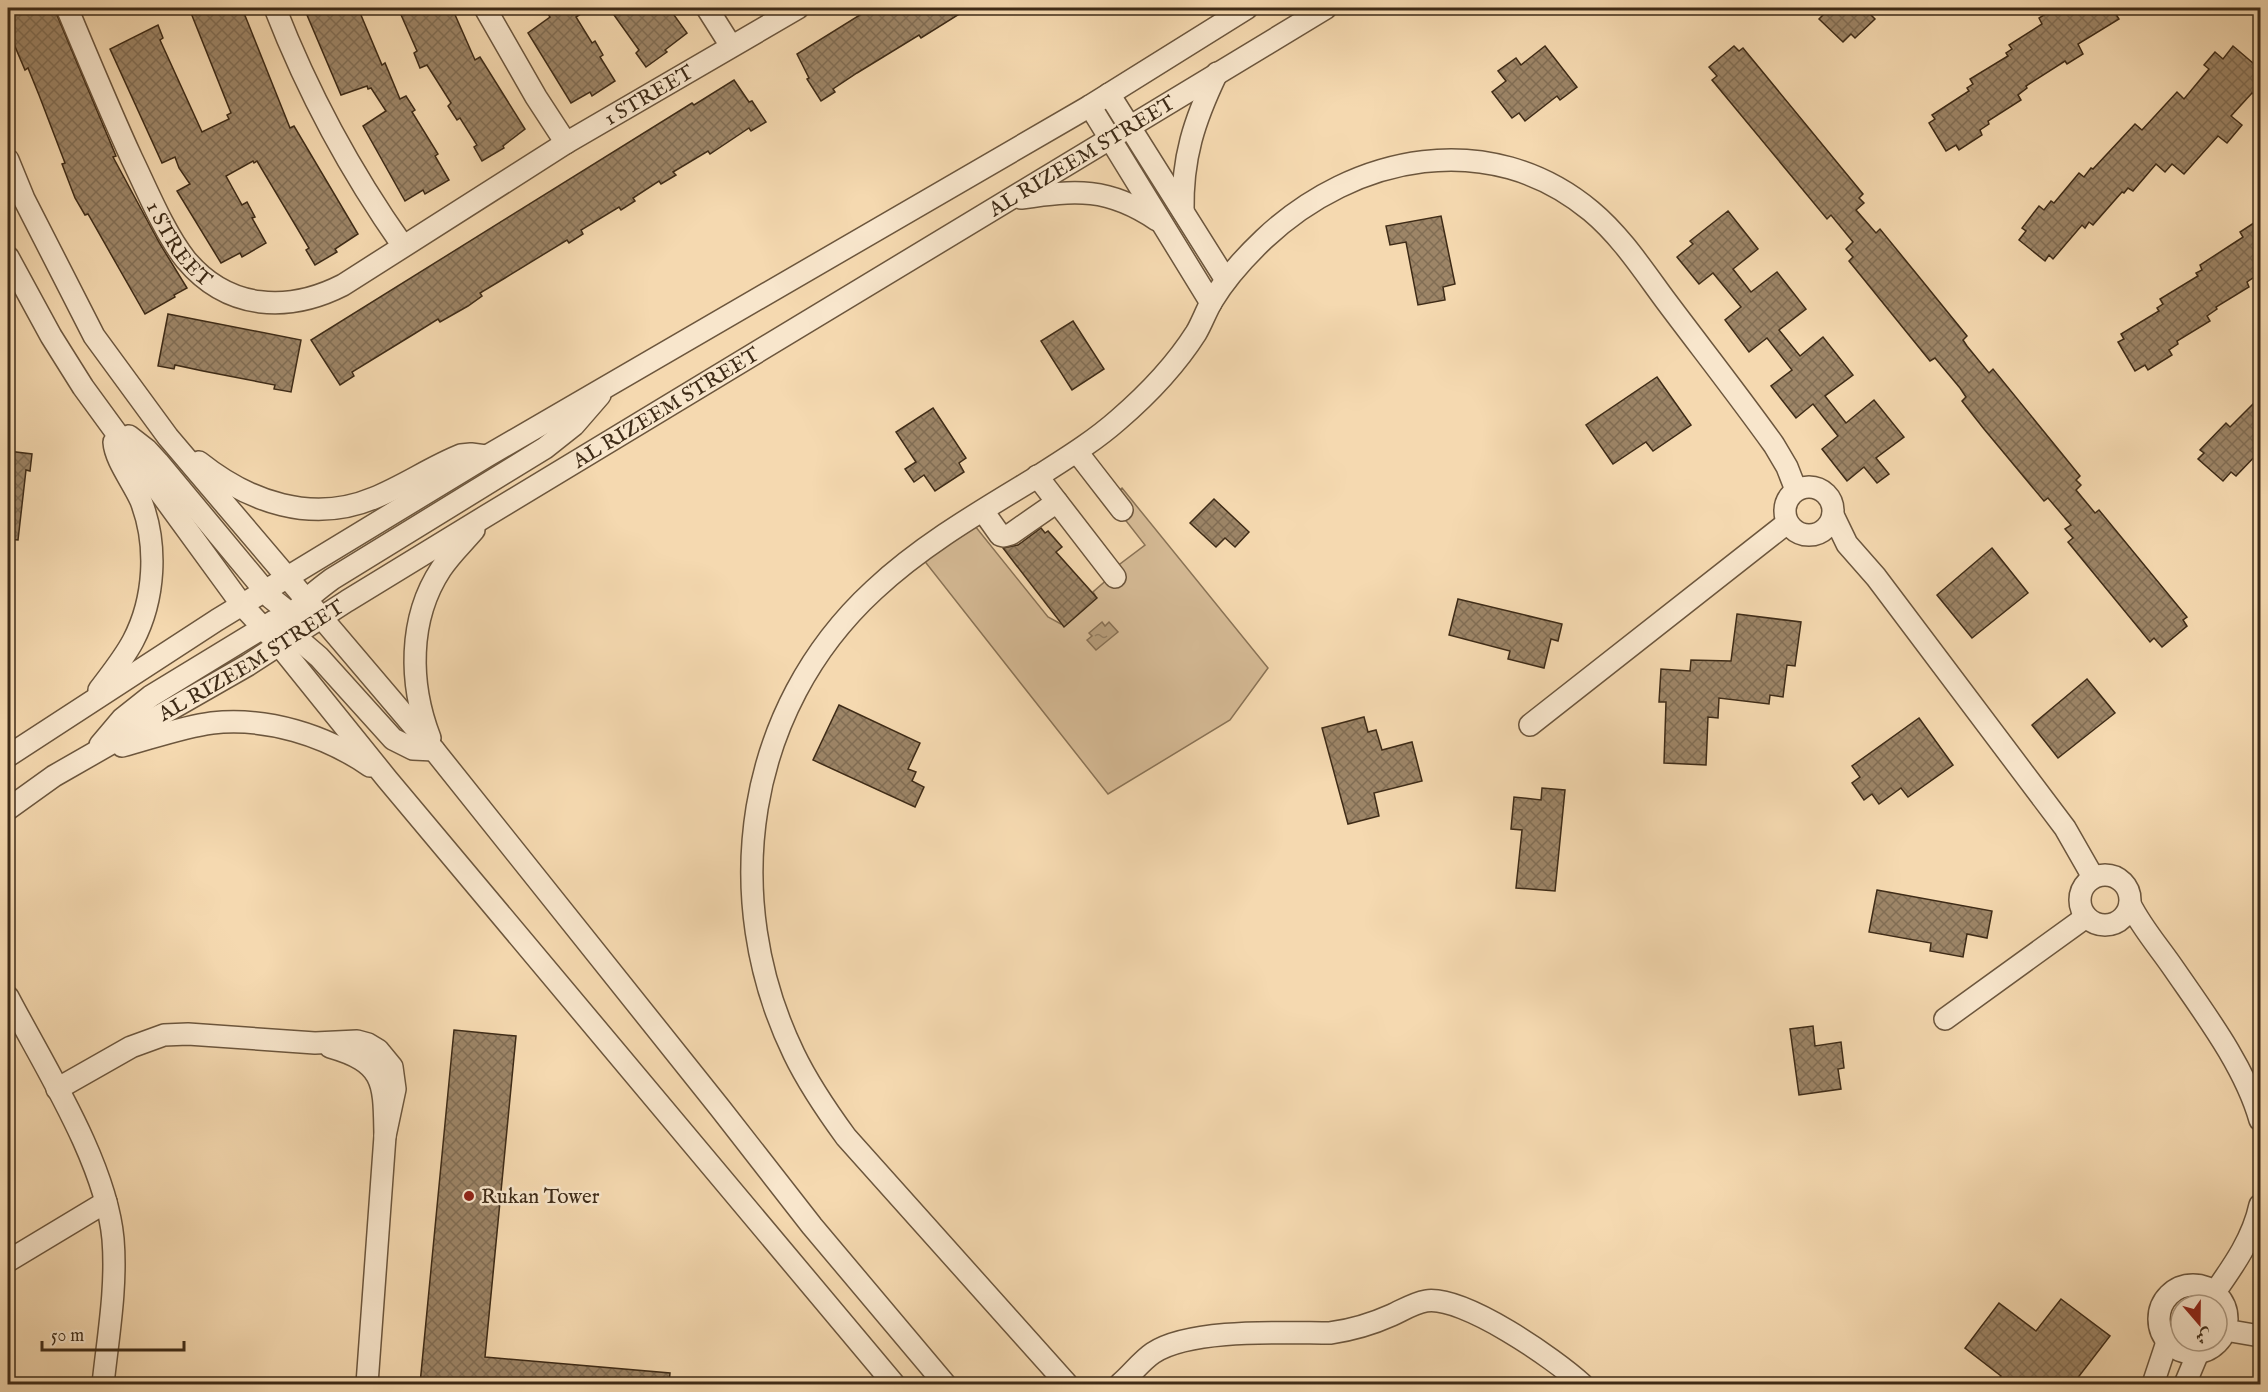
<svg xmlns="http://www.w3.org/2000/svg" width="2268" height="1392" font-family="'IM FELL English',Amiri,serif">
<defs>
<pattern id="water-ripples" width="26" height="14" patternUnits="userSpaceOnUse" patternTransform="scale(1.5)"><rect width="26" height="14" fill="#b79e7c"/><path d="M2 4q2-2 4 0t4 0M15 11q2-2 4 0t4 0" fill="none" stroke="#968165"/></pattern>
<pattern id="building-cross-hatch" width="8" height="8" patternUnits="userSpaceOnUse" patternTransform="scale(1.5)"><rect width="8" height="8" fill="#9d8567"/><path d="M0 0l8 8M0 8l8-8" fill="none" stroke="#816d54"/></pattern>
</defs>
<rect width="100%" height="100%" fill="#f5d9b0"/>
<filter id="stains"><feTurbulence type="fractalNoise" baseFrequency=".00333" numOctaves="4"/><feColorMatrix values="0 0 0 0 .2 0 0 0 0 .09 0 0 0 0 .02 0 0 0 .5 -.17"/></filter>
<radialGradient id="worn" r=".72"><stop offset=".6" stop-color="#630" stop-opacity="0"/><stop offset="1" stop-color="#630" stop-opacity=".3"/></radialGradient>
<path fill="#d6bb96" stroke="#8a7356" stroke-width="1.5" d="M1122 488 1268 668 1230 720 1108 794 919 554 971 521 1048 617 1061 624 1095 595 1093 592 1110 577 1116 567 1145 545 1109 499Z"/>
<path fill="url(#water-ripples)" stroke="#877054" stroke-width="1.5" d="M1102 622 1105 626 1109 622 1118 632 1096 650 1087 640 1092 636 1089 633Z"/>
<g fill="url(#building-cross-hatch)" stroke="#3e2b17" stroke-width="1.5">
<path d="M8 8H54L116 156 113 157 160 244 187 288 174 295 175 297 145 314 88 214 85 215 75 198 62 164 65 163 39 95 28 68 25 70 8 30Z"/>
<path d="M189 8H242L290 128 294 126 358 234 335 249 337 252 315 265 306 250 309 248 257 161 254 163 253 161 226 176 242 205 247 202 255 217 252 218 266 243 242 257 240 253 221 263 177 191 190 184 179 168 175 157 162 163 110 49 158 25 163 38 160 40 202 132 229 119 227 115 231 113Z"/>
<path d="M304 8H358L382 65 385 63 400 99 406 96 415 110 412 112 438 154 435 156 449 180 425 194 423 190 405 201 363 126 386 111 371 88 368 89 367 86 341 95Z"/>
<path d="M398 8H452L475 60 480 57 525 129 503 146 504 148 482 161 474 147 477 145 460 118 457 120 448 106 451 103 427 65 420 68 414 53 417 51Z"/>
<path d="M560 8H590L576 17 592 43 595 41 603 55 600 57 615 81 592 96 590 92 571 103 528 33 550 17 548 14Z"/>
<path d="M609 8H669L687 33 665 50 667 52 646 67 636 53 639 50Z"/>
<path d="M871 8H969L921 38 919 35 857 73 833 89 835 92 821 101 807 79 809 78 797 54Z"/>
<path d="M1830 8H1878L1871 15 1875 19 1855 38 1851 34 1843 42 1819 19Z"/>
<path d="M2055 8H2112L2119 19 2078 44 2083 54 2067 64 2065 61 2026 86 2027 88 2018 95 2021 100 1988 121 1989 124 1980 130 1982 135 1959 150 1956 145 1946 151 1929 123 1935 119 1932 115 1969 91 1967 88 1973 84 1970 79 2008 56 2006 53 2012 49 2009 45 2042 24 2039 18Z"/>
<path d="M1545 46 1577 87 1560 100 1557 96 1525 121 1519 113 1512 118 1492 92 1506 81 1498 71 1516 58 1521 65Z"/>
<path d="M1734 46 1739 51 1743 48 1863 194 1859 198 1864 203 1856 210 1876 233 1880 229 1924 283 1967 336 1963 340 1967 346 1989 373 1993 369 2080 476 2076 480 2081 485 2076 490 2095 513 2099 510 2187 617 2183 620 2187 626 2162 647 2154 638 2150 642 2068 542 2073 538 2065 529 2071 525 2048 498 2044 501 1984 429 1962 401 1966 397 1960 388 1935 358 1930 361 1849 261 1853 257 1846 249 1853 242 1831 215 1827 219 1712 80 1717 76 1709 67Z"/>
<path d="M2233 46 2260 69V99L2252 93 2231 116 2242 125 2227 143 2218 136 2184 174 2172 164 2165 172 2156 164 2133 191 2128 188 2124 193 2122 192 2093 225 2089 222 2085 228 2082 225 2053 259 2049 255 2045 261 2019 240 2026 231 2022 228 2039 206 2044 210 2051 201 2054 203 2079 173 2084 177 2091 168 2093 169 2135 124 2142 130 2177 92 2184 99 2209 69 2204 65 2215 52 2223 59Z"/>
<path d="M734 80 749 102 752 101 766 122 751 131 749 128 710 154 708 151 673 172 676 175 661 184 659 181 633 198 635 201 621 210 619 207 581 230 583 234 569 243 567 240 505 278 480 293 482 296 468 306 440 322 438 319 414 334 352 372 354 376 340 385 311 340 692 103 694 105Z"/>
<path d="M1728 211 1758 249 1733 269 1751 292 1777 272 1806 309 1779 330 1800 356 1823 337 1853 375 1825 396 1846 423 1874 400 1904 437 1876 458 1889 474 1877 483 1864 467 1847 481 1822 449 1838 436 1813 404 1796 418 1771 386 1792 370 1767 338 1749 352 1725 320 1741 307 1713 273 1699 284 1677 257 1693 244 1690 241Z"/>
<path d="M1441 216 1455 284 1443 287 1445 300 1418 305 1406 242 1390 245 1386 226Z"/>
<path d="M2260 219V273L2247 282 2249 287 2216 307 2217 309 2207 316 2210 321 2177 341 2178 344 2169 350 2172 355 2148 370 2145 365 2135 371 2118 342 2124 339 2121 334 2159 311 2157 308 2163 304 2160 299 2198 276 2196 273 2202 270 2200 265 2237 241 2243 237 2240 232Z"/>
<path d="M168 314 301 340 291 392 274 389 275 385 203 371 175 365 174 369 158 366Z"/>
<path d="M1073 321 1104 369 1072 390 1041 341Z"/>
<path d="M1657 377 1691 425 1653 451 1646 442 1613 464 1586 425Z"/>
<path d="M2260 397V451L2236 476 2231 472 2223 481 2198 459 2204 453 2200 450 2226 423 2230 427Z"/>
<path d="M933 408 966 458 959 463 964 472 935 491 924 475 914 482 905 469 916 462 896 432Z"/>
<path d="M8 451 32 454 30 471 26 470 18 540 8 539Z"/>
<path d="M1214 499 1249 532 1235 547 1225 538 1216 547 1190 523Z"/>
<path d="M1041 528 1045 533 1048 531 1062 547 1056 552 1097 598 1064 627 1003 548 1018 545Z"/>
<path d="M1992 548 2028 593 1972 638 1937 595Z"/>
<path d="M1458 599 1562 624 1558 641 1551 639 1544 668 1508 659 1510 651 1449 635Z"/>
<path d="M1737 614 1801 622 1795 666 1787 665 1783 697 1770 695 1769 704 1719 698 1718 718 1708 717 1706 765 1664 763 1666 702H1659L1661 669 1690 671 1691 660 1731 661Z"/>
<path d="M2087 679 2115 713 2058 758 2032 725Z"/>
<path d="M839 705 920 743 908 769 916 772 912 781 924 787 915 807 813 760Z"/>
<path d="M1364 717 1368 732 1376 730 1382 750 1412 742 1422 781 1374 793 1379 816 1348 824 1322 728Z"/>
<path d="M1919 718 1953 765 1908 797 1901 788 1879 804 1872 794 1864 800 1852 783 1860 777 1852 766Z"/>
<path d="M1542 788 1565 790 1555 891 1516 888 1522 830 1511 829 1514 797 1541 800Z"/>
<path d="M1877 890 1992 911 1987 938 1967 934 1963 957 1930 951 1931 943 1869 932Z"/>
<path d="M1813 1026 1815 1046 1841 1042 1844 1068 1838 1069 1841 1089 1799 1095 1790 1029Z"/>
<path d="M454 1030 516 1036 485 1357 670 1373 669 1384H420Z"/>
<path d="M2061 1299 2110 1336 2073 1384H1994L2001 1376 1965 1348 1999 1303 2036 1331Z"/>
</g>
<g fill="none" stroke-linecap="round" stroke-linejoin="round">
<defs>
<g id="minor">
<path id="s1" d="M67 8C88 58 109 109 132 159 147 190 165 234 186 260 228 310 288 313 343 285L566 143 798 8"/>
<path d="M275 8C308 93 350 171 403 246"/>
<path d="M485 8 536 97 566 143"/>
<path d="M707 8 731 46"/>
<path d="M1109 94 1226 280"/>
<path d="M1090 106 1211 303"/>
<path d="M8 160 24 199 94 336 168 437 434 750 720 1108 812 1226 945 1384"/>
<path d="M1021 198C1076 190 1108 187 1157 220"/>
<path d="M1183 211C1182 158 1194 121 1217 73"/>
<path d="M8 257 51 336 83 387 242 605 279 645 387 779 894 1384"/>
<path d="M129 436 147 450 158 462 271 598 286 610 307 615"/>
<path d="M1077 452 1122 510"/>
<path d="M199 462C249 502 312 524 374 498 404 486 431 467 461 455L471 454 486 456"/>
<path d="M1037 476 1115 577"/>
<circle cx="1809" cy="511" r="24"/>
<path d="M983 511 1000 535 1004 536 1011 534 1057 502"/>
<path d="M1833 515 1847 544 1876 577 2065 828 2093 877"/>
<path d="M284 627 319 657 393 739 413 749 434 750"/>
<path d="M279 645C289 612 305 599 332 579L545 448 574 425 600 395"/>
<path d="M99 690C111 674 124 658 133 641 155 599 158 545 141 501 134 484 115 460 114 442"/>
<path d="M1530 725 1787 523"/>
<path d="M430 738C409 684 408 619 441 569 450 555 463 543 474 530"/>
<path d="M100 745 122 719 151 696 274 621"/>
<path d="M122 746C152 738 182 727 212 723 267 717 325 735 370 766"/>
<path d="M8 756 217 620 487 456 1090 106 1247 8"/>
<path id="s2" d="M8 809 54 776 248 665 347 601 486 516 1326 8"/>
<circle cx="2105" cy="900" r="25"/>
<path d="M2130 904C2142 928 2159 947 2174 969 2205 1014 2245 1067 2260 1120"/>
<path d="M8 997C44 1066 106 1162 113 1239 117 1287 108 1337 103 1384"/>
<path d="M1945 1019 2086 917"/>
<path d="M330 1047C386 1063 384 1083 385 1136L367 1384"/>
<path d="M57 1089 131 1047 164 1035 188 1034 315 1043 357 1041 368 1044 378 1050 392 1067 395 1089 385 1136"/>
<path d="M8 1261 106 1202"/>
<circle cx="2193" cy="1319" r="34"/>
<path d="M2215 1292C2234 1265 2253 1238 2260 1205"/>
<path d="M2225 1330 2260 1336"/>
<path d="M1067 1384 846 1137C827 1111 808 1083 794 1054 718 897 745 709 874 590 922 545 981 511 1037 477 1065 459 1093 442 1118 420 1147 395 1175 366 1196 333 1202 323 1206 311 1212 301 1226 278 1245 257 1264 239 1354 154 1490 127 1591 211 1621 236 1643 270 1666 301 1702 349 1739 396 1774 445L1787 467 1796 490"/>
<path d="M1120 1384C1132 1374 1141 1361 1153 1353 1191 1328 1284 1333 1330 1333 1352 1330 1372 1324 1392 1315 1403 1310 1414 1303 1426 1301 1463 1295 1555 1359 1582 1384"/>
<path d="M2153 1384 2167 1342"/>
<path d="M2185 1384 2198 1353"/>
</g>
</defs>
<use href="#minor" stroke="#6c563d" stroke-width="24"/>
<use href="#minor" stroke="#f8e6cc" stroke-width="21"/>
</g>
<circle fill="#8f2418" stroke="#f8e6cc" stroke-width="2" cx="469" cy="1196" r="6"/>
<g text-anchor="middle" stroke-width="5" stroke-linejoin="round" paint-order="stroke">
<g font-size="21" fill="#3e2b17" stroke="#f8e6cc">
<text dy="7" stroke="none"><textPath href="#s1" startOffset="812">1 STREET</textPath></text>
<text dy="7" stroke="none"><textPath href="#s2" startOffset="1257">AL RIZEEM STREET</textPath></text>
<text dy="7" stroke="none"><textPath href="#s1" startOffset="262">1 STREET</textPath></text>
<text dy="7" stroke="none"><textPath href="#s2" startOffset="771">AL RIZEEM STREET</textPath></text>
<text dy="7" stroke="none"><textPath href="#s2" startOffset="285">AL RIZEEM STREET</textPath></text>
</g>
<g font-size="21" fill="#3e2b17" stroke="#f8e6cc" text-anchor="start">
<text x="481" y="1203">Rukan Tower</text>
</g>
</g>
<rect width="2268" height="1392" fill="none" stroke="#f5d9b0" stroke-width="30"/>
<rect x="9" y="9" width="2250" height="1374" fill="none" stroke="#3e2b17" stroke-width="3"/>
<rect x="15" y="15" width="2238" height="1362" fill="none" stroke="#3e2b17" stroke-width="1.5"/>
<g transform="translate(2199 1323) rotate(160)"><circle r="28" fill="#f8e6cc" stroke="#ae9b84" stroke-width="1.5"/>
<path d="M0-4.5L10 22L0 15L-10 22Z" fill="#8f2418"/>
<text y="-9" font-size="16" font-weight="bold" text-anchor="middle" fill="#3e2b17">ش</text>
</g>
<path d="M42 1341v9h142v-9" fill="none" stroke="#3e2b17" stroke-width="3"/>
<text x="51" y="1341" font-size="18" fill="#3e2b17" stroke="#f8e6cc" stroke-width="4.5" paint-order="stroke">50 m</text>
<rect width="100%" height="100%" filter="url(#stains)"/>
<rect width="100%" height="100%" fill="url(#worn)"/>
</svg>
